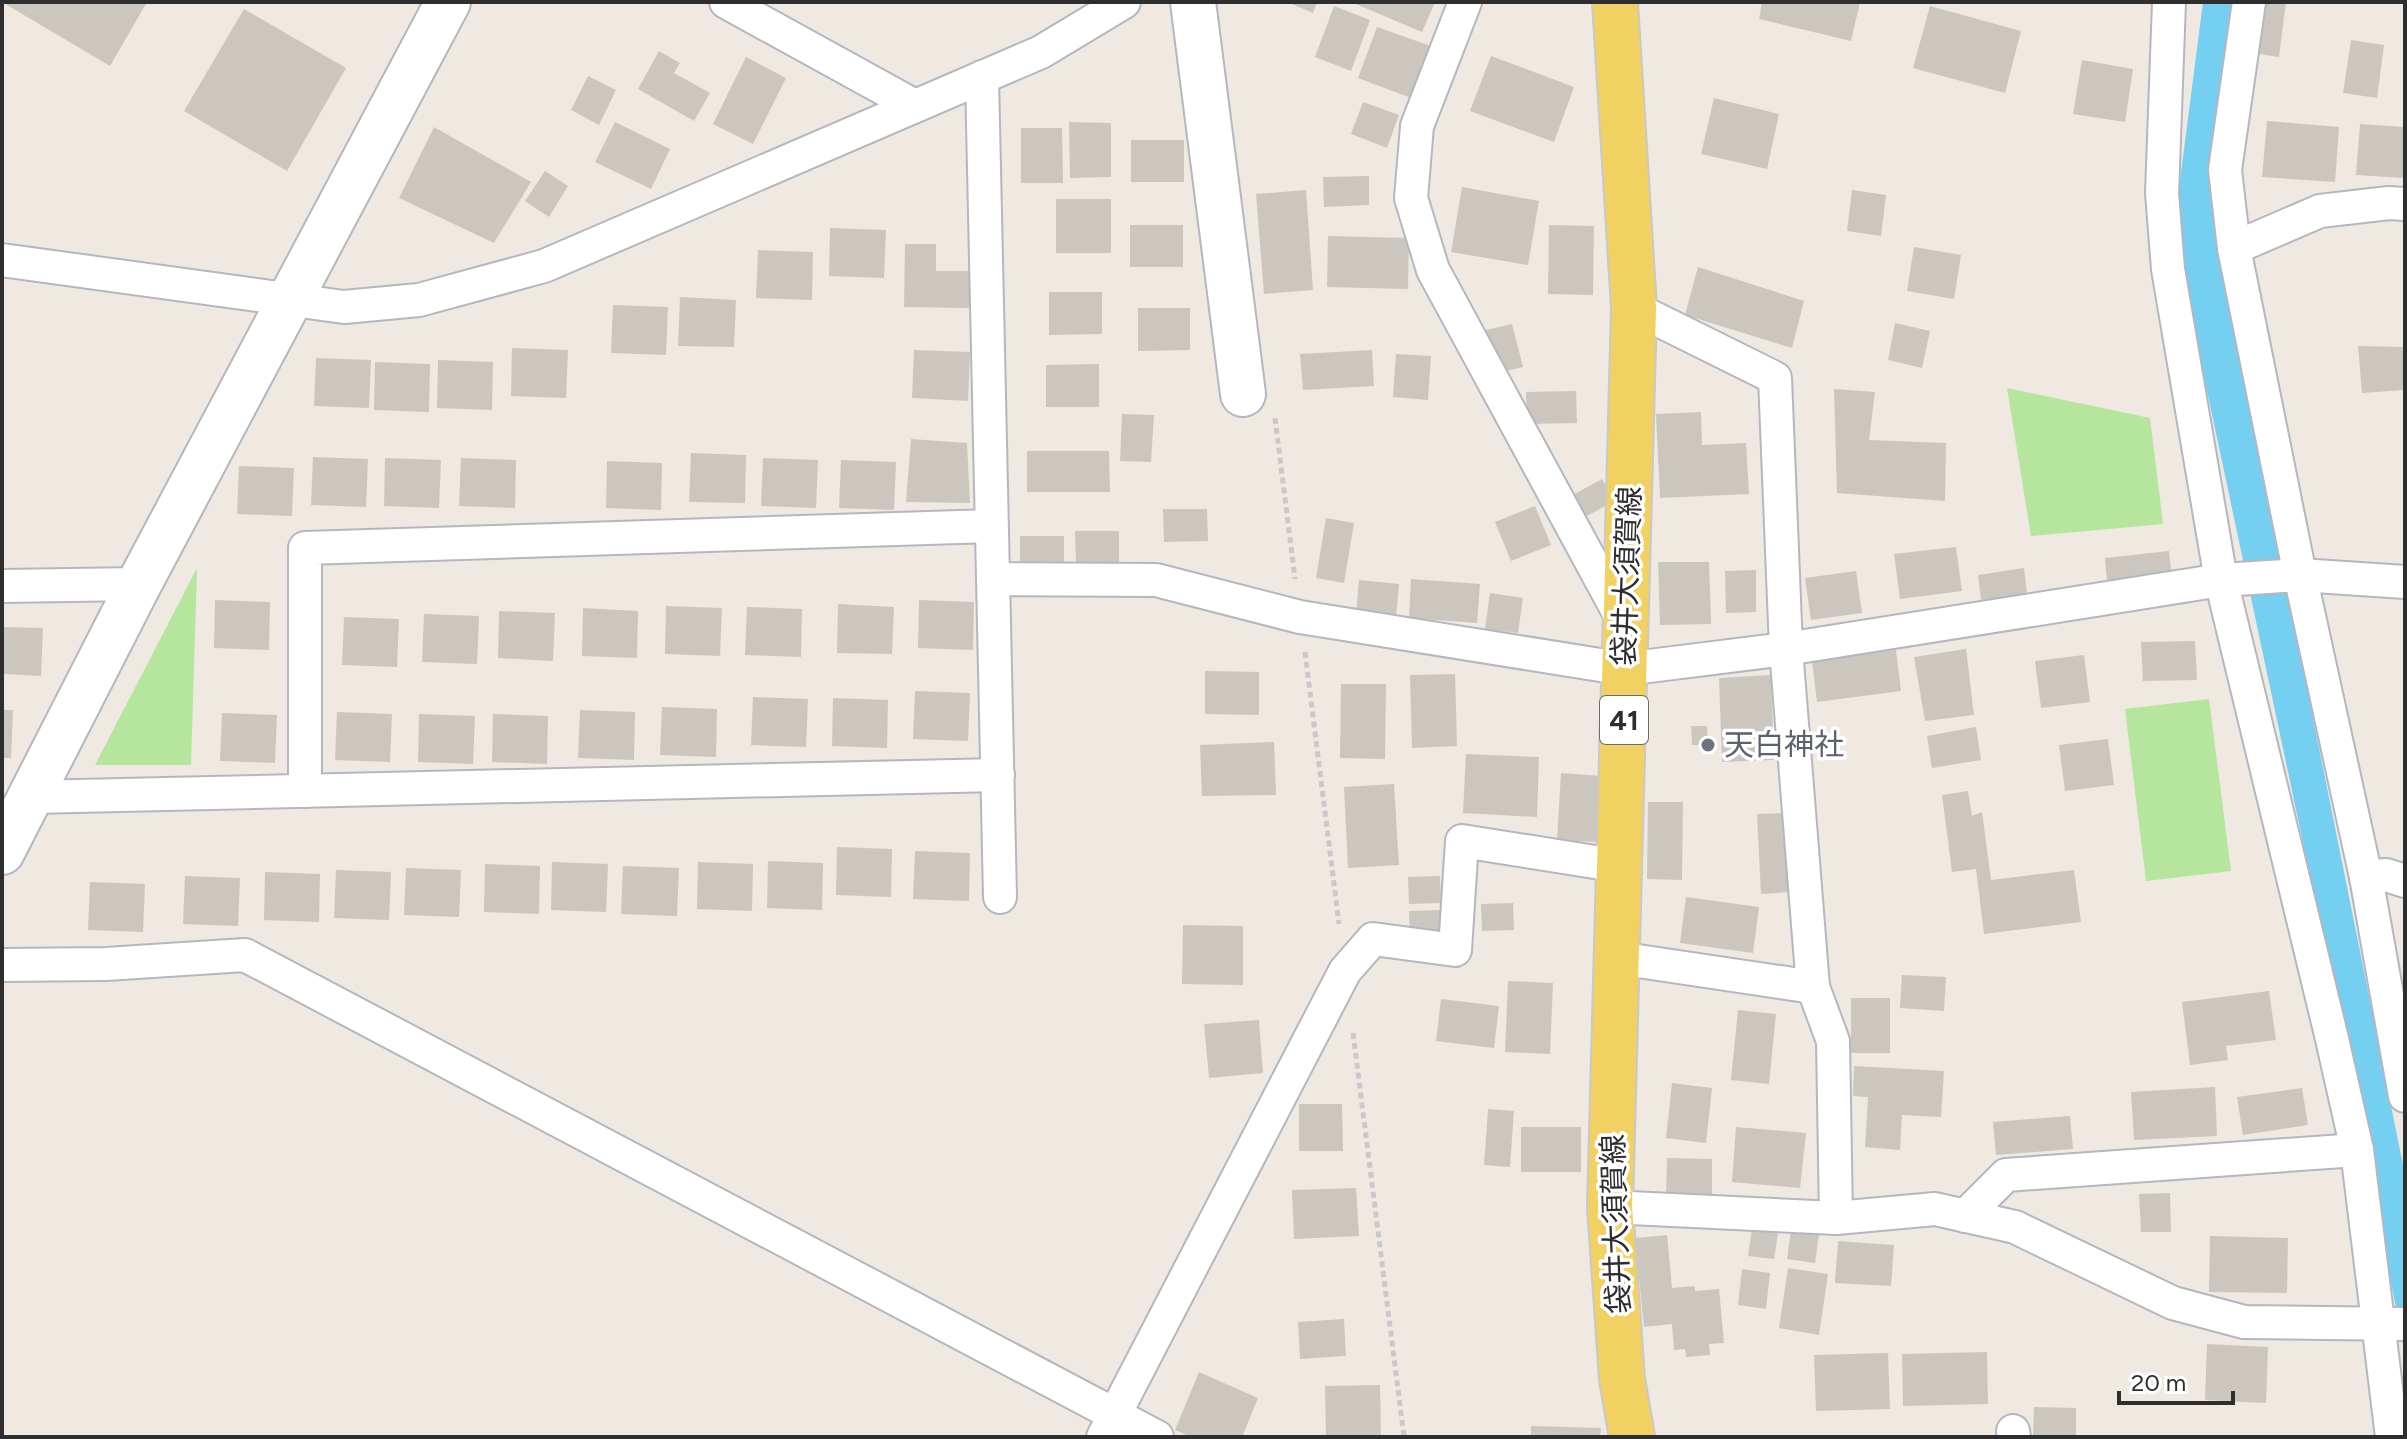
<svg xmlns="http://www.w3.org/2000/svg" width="2407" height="1439" font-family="Figtree,'Noto Sans JP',sans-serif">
<rect width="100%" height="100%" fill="#efe9e1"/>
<g fill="#b6e59e">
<path d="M2007 388 2150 418 2163 524 2031 536Z"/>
<path d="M197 568 191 765H95Z"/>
<path d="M2209 699 2231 871 2146 881 2125 709Z"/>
</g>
<path fill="#75cff0" d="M2203 2H2238L2231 293 2313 718 2405 1175V1355L2339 1012 2182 273 2179 188Z"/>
<g fill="#cbc7bf">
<path d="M2 2H147L110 66Z"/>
<path d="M1287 2H1317L1313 13Z"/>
<path d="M1351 2H1435L1422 32Z"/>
<path d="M1762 2H1860L1851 41 1759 19Z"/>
<path d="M2260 2H2286L2279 57 2253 53Z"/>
<path d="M1334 6 1370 20 1351 71 1315 57Z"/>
<path d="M1930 6 2021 31 2005 93 1913 68Z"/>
<path d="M244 9 346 68 287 171 184 111Z"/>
<path d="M1377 27 1431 46 1411 98 1358 78Z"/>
<path d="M2351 40 2384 45 2377 98 2343 93Z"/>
<path d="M659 51 680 63 674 73 710 93 694 121 638 89Z"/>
<path d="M1491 56 1574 87 1554 142 1470 111Z"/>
<path d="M746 57 786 78 753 144 713 124Z"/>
<path d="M2082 60 2133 69 2125 122 2073 114Z"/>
<path d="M588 76 616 90 599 125 571 110Z"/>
<path d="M1714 98 1779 114 1767 169 1701 154Z"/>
<path d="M1363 102 1399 115 1387 148 1351 134Z"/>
<path d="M2267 121 2339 127 2335 182 2262 177Z"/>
<path d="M615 122 670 149 651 189 595 162Z"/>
<path d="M1069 122 1111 123V177L1070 178Z"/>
<path d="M2360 124 2405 127V178L2356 175Z"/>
<path d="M434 127 531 182 494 243 399 198Z"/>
<path d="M1021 128H1062L1063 183H1021Z"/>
<rect x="1131" y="140" width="53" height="42"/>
<path d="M545 171 568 186 549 217 525 201Z"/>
<path d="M1369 176V205L1324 207 1323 177Z"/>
<path d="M1462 187 1539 201 1528 265 1451 252Z"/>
<path d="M1306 190 1313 290 1264 294 1256 194Z"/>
<path d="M1852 190 1886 195 1881 236 1847 231Z"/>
<rect x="1056" y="199" width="55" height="54"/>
<rect x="1130" y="225" width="53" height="42"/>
<path d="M1549 225 1594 226 1593 295 1548 294Z"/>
<path d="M830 228 886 230 884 278 829 276Z"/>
<path d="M1328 236 1409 238 1408 289 1327 287Z"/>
<path d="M905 244H936V271H969V308L904 307Z"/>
<path d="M1914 247 1961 255 1954 299 1907 291Z"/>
<path d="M758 250 813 252 812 300 756 298Z"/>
<path d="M1698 267 1804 301 1792 348 1685 315Z"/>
<path d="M1049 292H1102V334L1049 335Z"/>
<path d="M680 297 736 300 734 347 678 346Z"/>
<path d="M613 305 668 307 666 355 611 353Z"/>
<path d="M1138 308H1190V350L1138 351Z"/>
<path d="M1895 323 1930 331 1922 368 1888 360Z"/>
<path d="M1512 324 1523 367 1498 373 1486 330Z"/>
<path d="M2358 346 2405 347V390L2362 393Z"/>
<path d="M512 348 568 350 566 398 511 396Z"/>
<path d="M914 350 970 352 968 401 912 398Z"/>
<path d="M1372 350 1374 386 1303 390 1300 354Z"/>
<path d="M1396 354 1431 356 1428 400 1393 397Z"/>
<path d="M316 358 371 360 369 408 314 406Z"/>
<path d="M438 360 493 362 492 410 437 408Z"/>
<path d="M375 362 430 364 429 412 374 410Z"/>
<path d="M1099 364V407H1046V365Z"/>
<path d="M1834 389 1875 392 1869 440 1946 443 1945 501 1837 493Z"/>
<path d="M1576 391 1577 423 1527 424 1526 392Z"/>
<path d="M1701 412 1702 445 1746 443 1749 494 1660 498 1656 414Z"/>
<path d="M1122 414 1154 415 1151 462 1120 461Z"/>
<path d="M911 439 967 443 970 503 906 502Z"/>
<path d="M1027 451H1109L1110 492H1027Z"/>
<path d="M691 453 746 455 745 503 689 502Z"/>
<path d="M313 457 368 459 366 507 311 505Z"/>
<path d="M385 458 441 460 439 508 384 506Z"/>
<path d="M461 458 516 460 515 508 459 506Z"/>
<path d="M763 458 818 460 816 508 761 506Z"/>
<path d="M841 460 896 462 894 510 839 508Z"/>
<path d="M607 461 662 463 661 510 606 508Z"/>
<path d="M239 466 294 468 292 516 237 514Z"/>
<path d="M1602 479 1615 501 1583 518 1571 496Z"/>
<path d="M1535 506 1551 545 1511 561 1495 522Z"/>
<path d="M1163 509H1207L1208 541 1164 542Z"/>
<path d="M1326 518 1354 523 1344 583 1316 578Z"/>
<path d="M1075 531H1119V564H1076Z"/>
<path d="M1020 536H1064V568L1020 569Z"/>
<path d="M1956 547 1962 591 1900 599 1894 554Z"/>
<path d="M2169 551 2173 586 2108 593 2105 558Z"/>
<path d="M1658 562H1709L1711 624 1660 625Z"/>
<path d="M2024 568 2028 601 1982 607 1978 575Z"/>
<path d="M1756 570V612L1726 613 1725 571Z"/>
<path d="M1856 571 1862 613 1811 620 1805 578Z"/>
<path d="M1411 579 1480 584 1477 623 1409 618Z"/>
<path d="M1359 580 1399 584 1396 618 1356 614Z"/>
<path d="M1490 593 1523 598 1518 633 1485 629Z"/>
<path d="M215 600 270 602 269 650 214 648Z"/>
<path d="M919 600 974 602 973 650 918 648Z"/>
<path d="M838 604 894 607 892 654 837 653Z"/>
<path d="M666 606 722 608 720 656 665 654Z"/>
<path d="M747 607 802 609 801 657 745 655Z"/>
<path d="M583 608 638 611 637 658 582 656Z"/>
<path d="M499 611 555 613 553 661 498 658Z"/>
<path d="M424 614 479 616 477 664 422 662Z"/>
<path d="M344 617 399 619 397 667 342 665Z"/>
<path d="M2 627 43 628 41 676 2 674Z"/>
<path d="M2195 641 2197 680 2143 681 2141 642Z"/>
<path d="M1966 649 1974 715 1925 721 1914 657Z"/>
<path d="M1896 650 1901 691 1817 702 1812 661Z"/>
<path d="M2084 655 2090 702 2041 708 2035 661Z"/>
<path d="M1205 671 1259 672V715L1205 714Z"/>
<path d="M1455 674 1457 746 1412 748 1410 675Z"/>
<path d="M1771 675 1774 760 1722 762 1719 678Z"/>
<path d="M1341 684H1386L1385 759 1340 758Z"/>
<path d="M915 691 970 693 968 741 913 739Z"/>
<path d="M753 697 808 699 806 747 751 745Z"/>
<path d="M833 698 888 700 887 748 832 746Z"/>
<path d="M662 707 717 709 716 757 660 755Z"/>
<path d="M2 710H13L11 758H2Z"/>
<path d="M580 710 635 712 634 760 578 758Z"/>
<path d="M337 712 392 714 390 762 335 760Z"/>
<path d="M222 713 277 715 275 763 220 761Z"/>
<path d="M419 714 475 716 473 764 418 762Z"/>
<path d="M493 714 548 716 547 764 492 762Z"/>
<path d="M1691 726H1707L1708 745H1692Z"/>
<path d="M1976 727 1981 760 1932 768 1927 736Z"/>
<path d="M2108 739 2114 785 2065 791 2059 745Z"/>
<path d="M1274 742 1276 795 1202 796 1200 745Z"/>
<path d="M1466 754 1539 757 1537 817 1463 813Z"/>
<path d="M1561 773 1602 776 1597 842 1557 840Z"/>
<path d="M1394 784 1399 865 1348 868 1344 787Z"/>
<path d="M1968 791 1972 816 1982 812 1991 880 2074 870 2081 922 1984 934 1976 869 1952 872 1942 795Z"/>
<path d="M1648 802H1683L1682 880 1647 879Z"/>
<path d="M1785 813 1789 892 1761 894 1757 814Z"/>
<path d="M837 847 892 849 891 897 836 895Z"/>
<path d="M915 851 970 853 969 901 913 899Z"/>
<path d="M768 861 823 863 822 910 767 908Z"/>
<path d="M552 862 608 864 606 912 551 910Z"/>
<path d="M698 862 753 864 752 911 697 909Z"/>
<path d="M485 864 540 866 539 914 484 912Z"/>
<path d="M623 866 679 868 677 916 621 914Z"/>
<path d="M406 868 461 870 459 917 404 915Z"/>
<path d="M336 870 391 872 389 920 334 918Z"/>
<path d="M265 872 320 874 319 922 264 920Z"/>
<path d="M185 876 240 878 238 926 183 924Z"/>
<path d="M1440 876 1441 903 1409 904 1408 877Z"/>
<path d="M90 882 145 884 143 932 88 930Z"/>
<path d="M1686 897 1759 907 1753 953 1680 943Z"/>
<path d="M1513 903 1514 930 1482 931 1481 904Z"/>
<path d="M1441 910 1442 937 1410 938 1409 911Z"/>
<path d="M1183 925 1243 926V985L1182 984Z"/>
<path d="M1902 975 1946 977 1944 1011 1900 1008Z"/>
<path d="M1508 981 1553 983 1550 1054 1505 1052Z"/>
<path d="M2269 991 2276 1040 2226 1046 2228 1060 2190 1065 2182 1002Z"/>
<rect x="1851" y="998" width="39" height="55"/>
<path d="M1441 999 1499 1006 1494 1048 1436 1041Z"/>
<path d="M1738 1010 1776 1014 1769 1084 1731 1080Z"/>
<path d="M1259 1020 1263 1073 1209 1078 1204 1024Z"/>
<path d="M1854 1066 1944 1071 1941 1117 1902 1115 1900 1150 1865 1147 1868 1097 1853 1096Z"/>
<path d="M1672 1083 1712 1088 1706 1143 1666 1138Z"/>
<path d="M2215 1087 2217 1136 2134 1140 2131 1092Z"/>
<path d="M2302 1088 2308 1125 2243 1135 2237 1097Z"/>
<path d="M1299 1104H1342L1343 1151H1299Z"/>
<path d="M1488 1109 1514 1111 1510 1167 1484 1165Z"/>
<path d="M2070 1116 2073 1149 1996 1155 1993 1122Z"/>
<rect x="1521" y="1127" width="60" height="45"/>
<path d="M1736 1127 1806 1133 1800 1188 1732 1182Z"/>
<path d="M1667 1158 1712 1159V1197L1666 1195Z"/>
<path d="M1356 1188 1359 1236 1294 1239 1292 1190Z"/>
<path d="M2170 1193 2171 1232H2141L2139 1194Z"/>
<path d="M1752 1229 1778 1233 1774 1259 1748 1256Z"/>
<path d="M1791 1230 1819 1234 1815 1263 1787 1259Z"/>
<path d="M1667 1235 1672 1288 1695 1286V1291L1719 1289 1724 1343 1709 1344 1710 1355 1686 1357 1685 1349 1674 1350 1672 1324 1644 1327 1635 1238Z"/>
<path d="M2210 1236 2288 1238 2287 1293 2209 1292Z"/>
<path d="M1838 1241 1894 1245 1891 1286 1835 1283Z"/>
<path d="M1788 1268 1828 1274 1819 1335 1779 1328Z"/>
<path d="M1742 1269 1770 1273 1766 1309 1738 1305Z"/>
<path d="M1344 1319 1346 1356 1300 1359 1298 1322Z"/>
<path d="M2207 1344 2268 1347 2266 1403 2205 1400Z"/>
<path d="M1987 1352 1988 1404 1903 1406 1902 1354Z"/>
<path d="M1888 1353 1890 1409 1816 1411 1814 1355Z"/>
<path d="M1199 1372 1258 1398 1242 1437H1191L1175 1430Z"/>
<path d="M1380 1385 1381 1437H1326L1325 1386Z"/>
<path d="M2034 1407 2076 1408V1437H2033Z"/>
<path d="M1531 1426 1601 1428 1600 1437H1531Z"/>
</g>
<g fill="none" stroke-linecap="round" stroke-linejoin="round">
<defs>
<g id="street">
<path d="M726 2 915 106"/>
<path d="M1465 2 1417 126 1411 198 1433 270 1625 624"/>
<path d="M2169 2 2162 193 2168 269 2221 580 2332 1039 2357 1150 2392 1437"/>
<path d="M2249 2 2225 170 2234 248 2300 575 2366 877 2405 1096"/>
<path d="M982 77 1000 897"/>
<path d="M2234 248 2320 211 2389 203 2405 204"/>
<path d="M2 260 344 307 419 300 544 266 1041 52 1124 2"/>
<path d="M1634 308 1775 378 1786 649 1813 987 1833 1041 1836 1218"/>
<path d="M993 579 1156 580 1300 617 1625 669 1786 649 2221 580 2300 575 2405 582"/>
<path d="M2 586 139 584"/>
<path d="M305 791V548L991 526"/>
<path d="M32 797 998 775"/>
<path d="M2366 877 2386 875 2405 881"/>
<path d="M1618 958 1813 987"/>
<path d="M2 965 106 964 245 955 1157 1437"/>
<path d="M1610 1207 1836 1218 1935 1209 2015 1227 2173 1303 2244 1322 2405 1324"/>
<path d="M1965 1216 2006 1175 2357 1150"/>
<path d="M2013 1431 2014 1437"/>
<path d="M1103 1437 1345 971 1373 939 1455 950 1462 841 1620 866"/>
</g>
<g id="secondary">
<path d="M1193 2 1243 394"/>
<path d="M2 852 139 584 448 2"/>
</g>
<path id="primary" d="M1615 2 1634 308 1610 1207 1622 1379 1632 1437"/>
</defs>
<use href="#street" stroke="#b4b7c1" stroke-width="36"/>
<use href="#secondary" stroke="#b4b7c1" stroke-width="48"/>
<use href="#primary" stroke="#c9c9c9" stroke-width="48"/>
<g stroke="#c9c9c9" stroke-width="5" stroke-dasharray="6 4" stroke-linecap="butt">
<path d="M1275 418 1295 579"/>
<path d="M1305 652 1339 924"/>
<path d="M1353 1033 1404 1437"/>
</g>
<use href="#street" stroke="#fff" stroke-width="32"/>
<use href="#secondary" stroke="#fff" stroke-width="44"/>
<use href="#primary" stroke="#f2d163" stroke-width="44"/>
</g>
<circle fill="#6b7280" stroke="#fff" stroke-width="3" cx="1708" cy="745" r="8"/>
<g text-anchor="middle" stroke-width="7" stroke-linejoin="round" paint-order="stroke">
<rect fill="#fff" stroke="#6d6d6d" stroke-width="2" x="1600" y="696" width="48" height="48" rx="6"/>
<g font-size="28" font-weight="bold" fill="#2e2e2e">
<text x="1624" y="730">41</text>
</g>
<g font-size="30" fill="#2e2e2e" stroke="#fff">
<text transform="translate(1627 576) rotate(-88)" y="10">袋井大須賀線</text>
<text transform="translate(1616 1224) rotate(-92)" y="10">袋井大須賀線</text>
</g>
<g font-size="30" fill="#5b616d" stroke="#fff" text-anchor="start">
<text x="1724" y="755">天白神社</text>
</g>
</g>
<rect width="2407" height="1439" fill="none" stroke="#2e2e2e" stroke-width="8"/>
<path d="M2119 1391v12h114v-12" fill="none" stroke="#2e2e2e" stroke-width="4"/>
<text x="2131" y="1391" font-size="24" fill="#2e2e2e" stroke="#ffffff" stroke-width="6" paint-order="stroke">20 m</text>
</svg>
